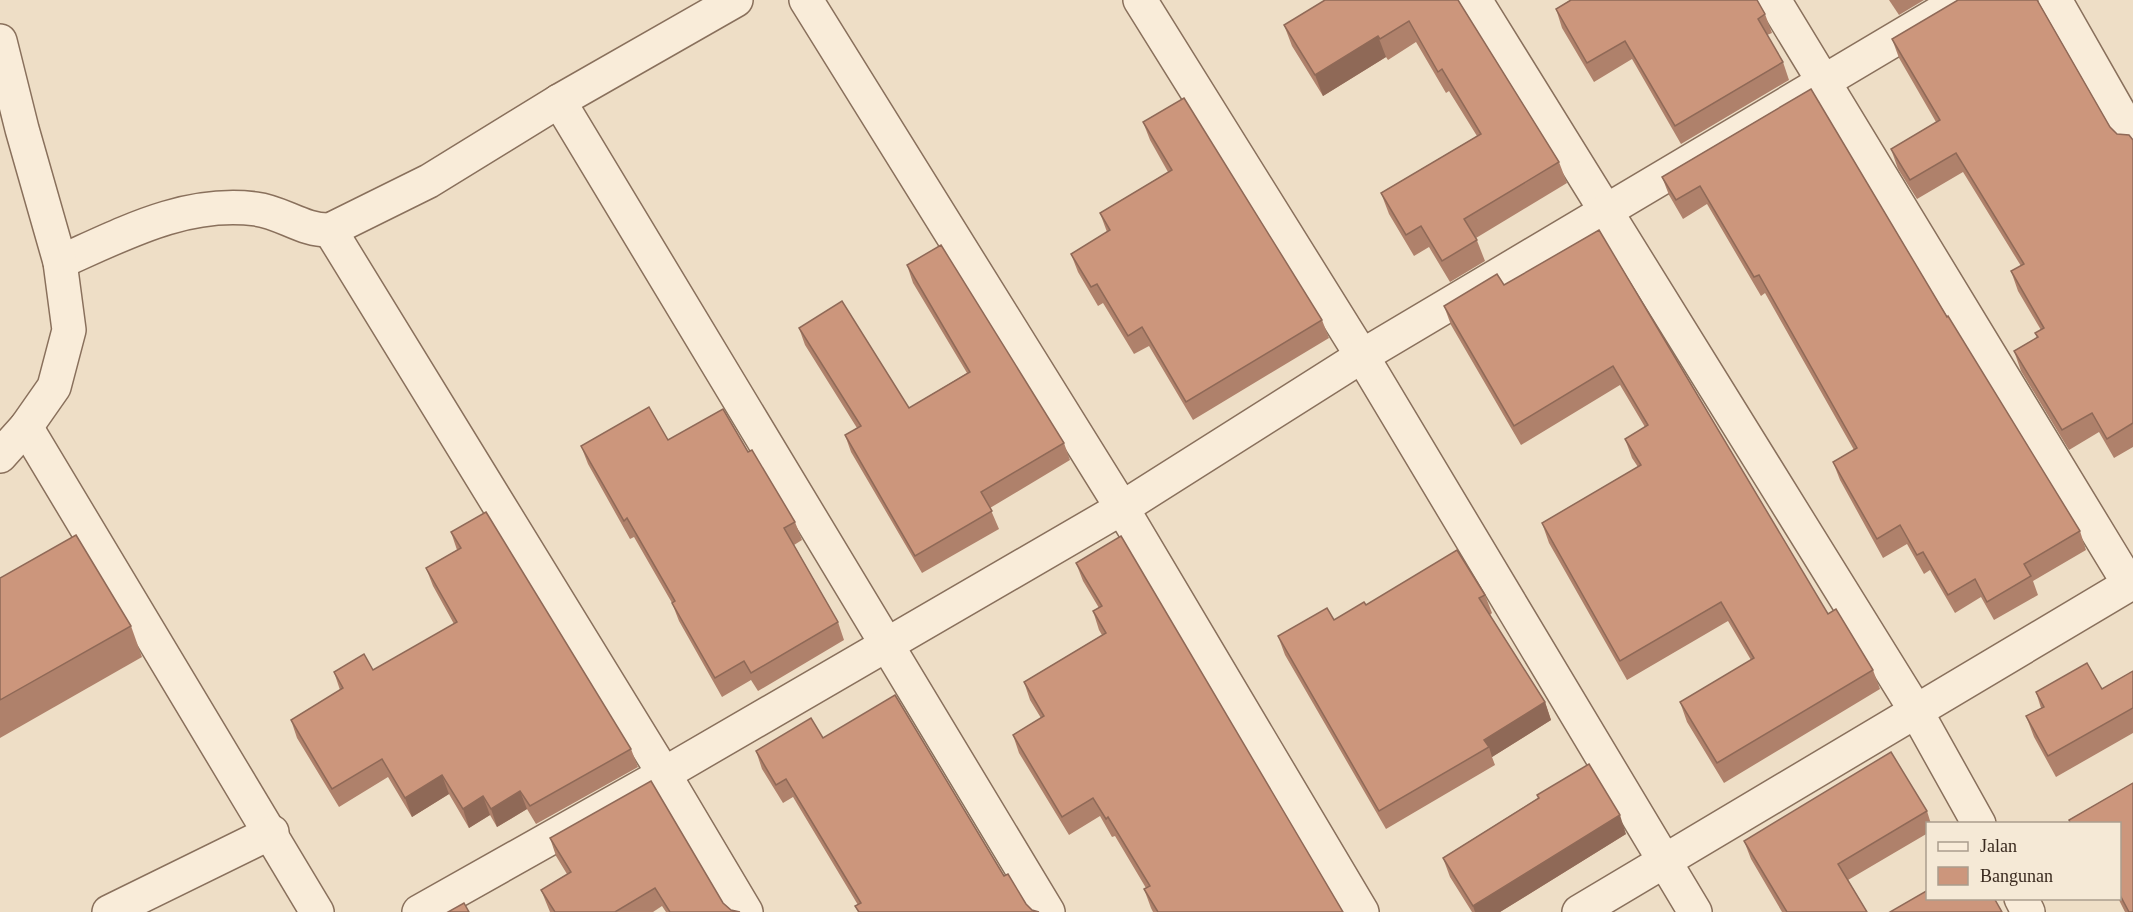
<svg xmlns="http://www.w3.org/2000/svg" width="2133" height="912" font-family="'Times New Roman',serif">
<rect width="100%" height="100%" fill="#eedec6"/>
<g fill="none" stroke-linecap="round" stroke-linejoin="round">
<defs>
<g id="minor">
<path d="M806 0 1122 508 1362 912"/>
<path d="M1140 0 1362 356 1695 912"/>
<path d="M1475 0 1916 711 1979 824"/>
<path d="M1774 0 2129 584"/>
<path d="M2055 0 2133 137"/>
<path d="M559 101 1048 912"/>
<path d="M330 230 664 774 746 912"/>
<path d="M60 262C123 234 185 200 256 209 282 212 303 231 330 230L429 181 559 101 736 0"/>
<path d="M26 427 317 912"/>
<path d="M2021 898 2028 912"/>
<path d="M109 912 272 832"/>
<path d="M419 912 664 774 1122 508 1362 356 1961 0"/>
<path d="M1579 912 2133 582"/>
</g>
<path id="tertiary" d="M0 41 22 129 60 262 69 330 54 387 26 427 0 456"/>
</defs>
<use href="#minor" stroke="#89705c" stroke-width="36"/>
<use href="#tertiary" stroke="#89705c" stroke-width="36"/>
<use href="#minor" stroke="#f9ecd9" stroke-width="33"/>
<use href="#tertiary" stroke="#f9ecd9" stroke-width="33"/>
</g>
<g fill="#af816b">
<path d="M1458 0 1559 162 1567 183 1476 238 1485 261 1450 282 1429 247 1414 256 1389 214 1381 193 1477 136 1449 91 1446 93 1416 42 1388 60 1386 57 1323 96 1292 46 1284 25Z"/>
<path d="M1570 0H1757L1765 14 1772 33 1767 35 1783 62 1789 80 1681 144 1632 59 1594 82 1562 28 1556 9Z"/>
<path d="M1889 0H1924L1899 15Z"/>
<path d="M2038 1 2110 127 2117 134 2133 140V447L2114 458 2099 432 2069 450 2021 371 2014 351 2037 338 2035 333 2041 330 2018 291 2011 271 2021 266 1963 172 1917 199 1898 169 1891 149 1936 122 1899 58 1892 39Z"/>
<path d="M1811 89 1947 317 2080 531 2086 550 2033 581 2038 595 1994 620 1981 597 1955 613 1930 570 1924 574 1907 544 1883 558 1840 480 1833 462 1854 450 1765 293 1761 296 1707 204 1683 219 1669 195 1662 177Z"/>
<path d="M1143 122 1322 320 1329 338 1193 420 1149 346 1134 354 1103 303 1098 306 1078 272 1071 254 1107 232 1100 213 1168 172 1150 140Z"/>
<path d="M1599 230 1828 614 1873 670 1880 689 1724 783 1687 722 1680 702 1751 660 1728 621 1627 680 1549 543 1542 523 1638 467 1632 458 1625 439 1645 427 1620 385 1521 445 1451 325 1444 306 1504 285Z"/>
<path d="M907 265 1064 443 1070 460 990 508 999 529 922 573 851 452 845 435 857 428 805 345 799 328 909 408 967 373 913 283Z"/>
<path d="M668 440 748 452 795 522 802 540 794 545 838 622 844 640 758 691 751 680 722 697 679 621 672 603 634 537 630 539 588 464 581 446Z"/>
<path d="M451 532 631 749 638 767 536 824 527 809 497 827 490 815 469 828 449 794 412 817 388 777 339 807 297 738 291 720 340 690 334 672 373 670 454 624 433 586 426 568 457 550Z"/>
<path d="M1076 563 1343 912H1153L1151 908 1144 889 1146 888 1115 836 1112 837 1100 816 1069 835 1019 753 1013 735 1041 718 1030 700 1024 682 1102 635 1099 630 1093 611 1099 608 1083 581Z"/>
<path d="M0 578 131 626 142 657 0 738Z"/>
<path d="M1485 595 1492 613 1490 615 1545 702 1551 720 1492 757 1495 765 1386 829 1285 655 1278 636 1334 620 1366 605Z"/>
<path d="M2133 671V733L2056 777 2034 737 2026 716 2041 708 2036 692 2102 689Z"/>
<path d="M823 738 1004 876 1026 904 1032 910 1039 912H858L855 906 858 905 793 797 783 803 762 769 756 751Z"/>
<path d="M2133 783V912H2125L2118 898H2120V824H2070L2069 820Z"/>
<path d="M1537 795 1626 834 1500 912H1472L1450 877 1443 858 1538 798Z"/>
<path d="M1927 811 1931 824H1928V833L1848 880 1867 912H1782L1751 859 1744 841Z"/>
<path d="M550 838 723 903 731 910 740 912H666L662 906 653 912H550L541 890 567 874 556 856Z"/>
</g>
<g fill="#8f6957">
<path d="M1378 36 1386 57 1323 96 1315 75Z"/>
<path d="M1545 702 1551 720 1492 757 1489 747 1484 740Z"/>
<path d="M442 775 449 794 412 817 405 798Z"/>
<path d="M520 791 527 809 497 827 491 809Z"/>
<path d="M483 796 490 815 469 828 463 809Z"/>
<path d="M1620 815 1626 834 1500 912H1475L1473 906Z"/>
</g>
<g fill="#cc967c" stroke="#8f6957" stroke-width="1.5">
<path d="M1325 0H1458L1559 162 1464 219 1477 240 1442 261 1421 226 1406 235 1381 193 1481 134 1442 69 1438 72 1409 21 1380 39 1378 36 1315 75 1284 25Z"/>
<path d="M1571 0H1757L1765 14 1758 19 1783 62 1675 126 1625 41 1587 63 1556 9Z"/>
<path d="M1958 0H2037L2110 127 2117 134 2129 135 2133 140V423L2107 439 2092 413 2062 430 2014 351 2038 337 2035 333 2044 328 2011 271 2024 264 1956 153 1910 180 1891 149 1940 120 1892 39Z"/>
<path d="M1811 89 1947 317 1948 316 2080 531 2024 564 2031 576 1987 602 1975 579 1948 595 1923 552 1917 555 1900 525 1877 539 1833 462 1857 448 1759 275 1754 277 1700 186 1676 200 1662 177Z"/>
<path d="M1184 98 1322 320 1186 402 1142 327 1128 336 1097 284 1091 287 1071 254 1110 230 1100 213 1172 170 1143 122Z"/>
<path d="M1599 230 1828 614 1836 609 1873 670 1717 763 1680 702 1754 658 1721 602 1620 661 1542 523 1641 465 1625 439 1648 425 1613 366 1514 426 1444 306 1497 274 1504 285Z"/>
<path d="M941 245 1064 443 981 492 992 511 915 556 845 435 861 426 799 328 842 301 909 408 970 372 907 265Z"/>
<path d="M649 407 668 440 723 409 748 452 752 450 795 522 784 528 838 622 751 673 744 661 715 678 672 603 675 601 627 518 624 521 581 446Z"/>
<path d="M486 512 631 749 530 806 520 791 491 809 483 796 463 809 442 775 405 798 382 759 332 789 291 720 343 688 334 672 364 654 373 670 457 622 426 568 461 548 451 532Z"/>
<path d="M76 535 131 626 0 700V578Z"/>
<path d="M1121 536 1343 912H1158L1144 889 1150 886 1108 817 1106 819 1093 798 1062 817 1013 735 1044 716 1024 682 1106 633 1093 611 1102 606 1076 563Z"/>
<path d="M1457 550 1485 595 1479 598 1545 702 1484 740 1489 747 1379 811 1278 636 1327 608 1334 620 1364 602 1366 605Z"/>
<path d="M2087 663 2102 689 2133 671V708L2048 756 2026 716 2044 707 2036 692Z"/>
<path d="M895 695 1004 876 1008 874 1026 904 1032 910 1039 912H859L855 906 861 903 786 779 776 785 756 751 811 718 823 738Z"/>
<path d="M1891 752 1927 811 1838 864 1867 912H1787L1744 841Z"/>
<path d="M1589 764 1620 815 1473 906 1443 858 1539 798 1537 795Z"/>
<path d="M651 781 723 903 731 910 740 912H670L655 888 615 912H555L541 890 571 872 550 838Z"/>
<path d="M2133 783V912H2129L2120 895V824H2071L2069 820Z"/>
<path d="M1928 890V898H1994L2002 912H1890Z"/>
<path d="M464 903 469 912H448Z"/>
</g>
<rect x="1926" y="822" width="195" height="78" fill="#f5e9d6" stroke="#aa9d8d" stroke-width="1.5"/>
<rect x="1938" y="842" width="30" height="9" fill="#f9ecd9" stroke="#aa9d8d" stroke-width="1.5"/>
<text x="1980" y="852" font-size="18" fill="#3a2a1f">Jalan</text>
<rect x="1938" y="867" width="30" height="18" fill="#cc967c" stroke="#aa9d8d" stroke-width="1.5"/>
<text x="1980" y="882" font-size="18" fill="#3a2a1f">Bangunan</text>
</svg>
